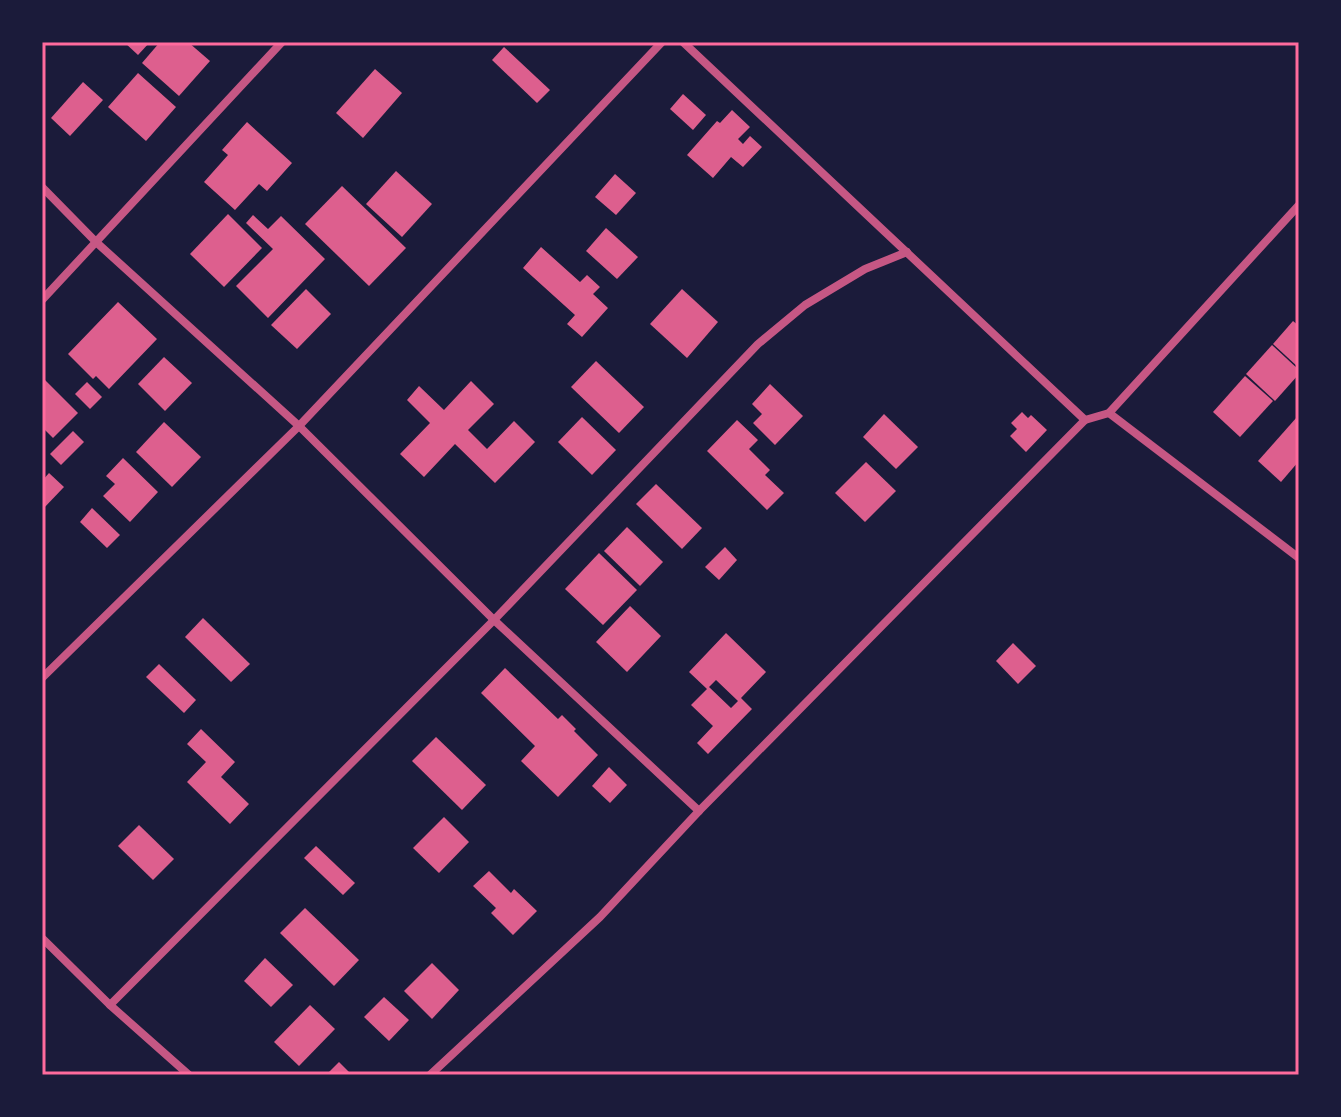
<svg xmlns="http://www.w3.org/2000/svg" width="1341" height="1117" font-family="Arial,sans-serif">
<rect width="100%" height="100%" fill="#1b1b3a"/>
<g fill="#dd5f8e" fill-rule="evenodd">
<path d="M124 42H150L138 55Z"/>
<path d="M160 42H188L210 61 179 96 142 63Z"/>
<path d="M504 47 550 90 537 103 492 60Z"/>
<path d="M375 69 402 93 363 138 336 113Z"/>
<path d="M138 73 176 107 146 141 108 107Z"/>
<path d="M83 82 103 100 70 136 51 118Z"/>
<path d="M683 94 706 115 693 130 670 109Z"/>
<path d="M732 110 750 127 738 139 743 144 750 136 762 147 743 167 731 157 713 178 687 155 717 121 720 123Z"/>
<path d="M247 122 292 163 267 191 259 184 235 210 204 182 228 155 222 150Z"/>
<path d="M396 171 432 204 402 237 366 204Z"/>
<path d="M615 174 636 193 616 215 595 197Z"/>
<path d="M342 186 406 248 369 286 305 224Z"/>
<path d="M228 214 262 248 224 287 190 254Z"/>
<path d="M253 215 268 229 281 216 325 259 268 318 236 286 273 249 246 223Z"/>
<path d="M606 228 638 257 617 279 586 251Z"/>
<path d="M541 247 580 282 587 275 600 287 593 294 608 308 582 337 567 324 575 315 523 268Z"/>
<path d="M306 289 331 314 297 349 271 325Z"/>
<path d="M682 289 718 322 687 358 650 324Z"/>
<path d="M118 302 157 339 109 389 96 376 93 379 68 354Z"/>
<path d="M1293 321 1299 326V368L1273 344Z"/>
<path d="M1272 345 1299 370V374L1275 401 1246 374Z"/>
<path d="M164 357 192 383 165 411 138 384Z"/>
<path d="M596 361 644 407 619 433 571 387Z"/>
<path d="M1245 376 1273 401 1240 437 1213 412Z"/>
<path d="M42 377 78 413 53 438 42 427Z"/>
<path d="M471 381 494 404 468 430 487 449 514 421 535 442 495 483 455 444 424 477 400 454 430 423 407 400 419 386 444 410Z"/>
<path d="M87 382 102 397 90 409 75 394Z"/>
<path d="M770 384 803 416 775 445 753 423 762 414 752 404Z"/>
<path d="M1022 412 1028 418 1031 415 1047 430 1026 452 1010 436 1017 429 1011 423Z"/>
<path d="M884 414 918 447 896 469 863 437Z"/>
<path d="M582 417 616 450 592 475 558 442Z"/>
<path d="M1297 417 1299 419V461L1281 482 1258 461Z"/>
<path d="M737 420 758 440 749 449 770 470 765 475 784 493 767 510 707 451Z"/>
<path d="M164 422 201 457 172 487 136 452Z"/>
<path d="M73 431 84 442 61 465 50 454Z"/>
<path d="M123 458 158 492 130 522 103 496 115 484 106 476Z"/>
<path d="M866 462 896 491 865 522 835 493Z"/>
<path d="M49 473 64 487 42 510V481Z"/>
<path d="M656 484 702 528 682 549 636 504Z"/>
<path d="M92 508 120 535 107 548 80 522Z"/>
<path d="M627 527 663 562 640 586 604 551Z"/>
<path d="M725 547 737 560 719 580 705 567Z"/>
<path d="M599 553 637 590 603 625 565 589Z"/>
<path d="M630 606 661 636 627 672 596 642Z"/>
<path d="M203 618 250 664 231 682 185 637Z"/>
<path d="M726 633 766 672 741 698 752 709 708 754 697 743 713 726 691 705 707 689 689 672ZM716 680 738 701 731 708 709 687Z"/>
<path d="M1013 643 1036 666 1018 684 996 661Z"/>
<path d="M159 664 196 700 184 713 146 677Z"/>
<path d="M505 668 558 719 562 715 576 729 574 731 598 755 558 797 521 761 535 746 481 693Z"/>
<path d="M201 729 235 762 221 777 249 804 230 824 187 782 206 762 187 744Z"/>
<path d="M436 737 486 785 462 810 412 761Z"/>
<path d="M609 767 627 785 610 803 592 786Z"/>
<path d="M444 817 469 842 439 873 413 848Z"/>
<path d="M139 825 174 859 153 880 118 846Z"/>
<path d="M316 846 355 883 343 895 304 858Z"/>
<path d="M489 871 511 893 514 889 537 911 513 935 491 913 496 908 473 886Z"/>
<path d="M305 908 359 960 334 986 280 933Z"/>
<path d="M265 958 293 985 271 1007 244 981Z"/>
<path d="M432 963 459 990 432 1019 404 991Z"/>
<path d="M384 997 409 1020 389 1041 364 1017Z"/>
<path d="M310 1005 335 1029 299 1066 274 1042Z"/>
<path d="M339 1062 352 1075H326Z"/>
</g>
<g fill="none" stroke-linecap="round" stroke-linejoin="round">
<g stroke="#c65784" stroke-width="8">
<path d="M683 42 1085 420"/>
<path d="M42 187 96 242 299 426 494 620 699 811"/>
<path d="M42 300 282 42"/>
<path d="M1109 413 1299 558"/>
<path d="M42 678 299 426 662 42"/>
<path d="M42 938 110 1005 189 1075"/>
<path d="M110 1005 494 620 758 344 805 305 865 269 907 252"/>
<path d="M430 1075 600 917 699 811 1085 420 1109 413 1299 205"/>
</g>
</g>
<rect width="1341" height="1117" fill="none" stroke="#1b1b3a" stroke-width="88"/>
<rect x="44" y="44" width="1253" height="1029" fill="none" stroke="#ff6b9d" stroke-width="3"/>
</svg>
